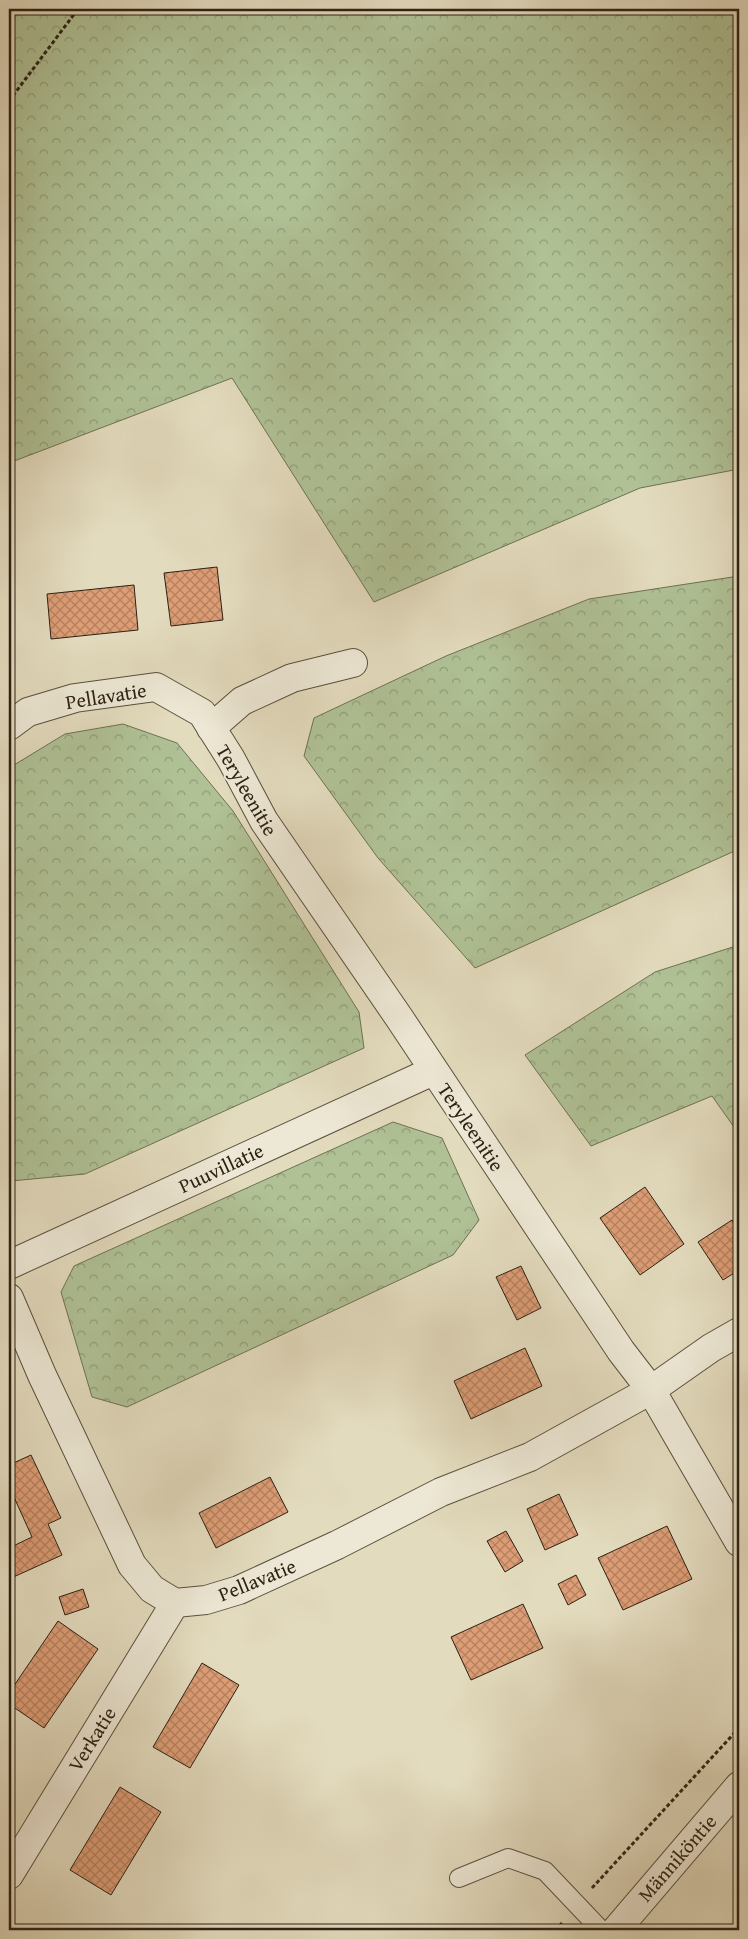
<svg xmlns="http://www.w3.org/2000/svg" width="748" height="1939" font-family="'Gentium Book Plus',serif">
<defs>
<pattern id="forest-crowns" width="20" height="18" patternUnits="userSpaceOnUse" patternTransform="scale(1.25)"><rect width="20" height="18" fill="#afc195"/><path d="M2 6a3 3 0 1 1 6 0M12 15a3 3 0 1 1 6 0" fill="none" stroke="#8f9c78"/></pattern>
<pattern id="building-cross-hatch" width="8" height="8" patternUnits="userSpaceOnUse" patternTransform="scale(1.25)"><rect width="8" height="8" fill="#dd9d75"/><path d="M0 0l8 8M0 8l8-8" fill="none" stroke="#b4805f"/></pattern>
</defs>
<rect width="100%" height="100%" fill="#e3dbbe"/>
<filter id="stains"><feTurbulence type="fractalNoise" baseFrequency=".004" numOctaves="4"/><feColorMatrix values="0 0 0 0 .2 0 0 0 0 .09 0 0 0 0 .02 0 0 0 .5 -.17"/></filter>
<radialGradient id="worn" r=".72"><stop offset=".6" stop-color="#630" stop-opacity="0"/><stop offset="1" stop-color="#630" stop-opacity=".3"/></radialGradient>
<g fill="url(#forest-crowns)" stroke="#6e7154">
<path d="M9 9H739V469L640 488 374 602 232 378 9 463Z"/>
<path d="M739 576V849L475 968 378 858 304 756 314 718 446 656 589 599Z"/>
<path d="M123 724 177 743 233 811 359 1012 364 1048 85 1174 11 1181 9 1176V768L65 734Z"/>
<path d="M739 945V1134L712 1096 591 1146 525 1055 655 972Z"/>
<path d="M393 1122 442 1138 479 1220 453 1255 127 1407 92 1397 61 1292 74 1266Z"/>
</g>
<g fill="url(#building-cross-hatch)" stroke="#2d2114">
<path d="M217 567 223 620 171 626 164 573Z"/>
<path d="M134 585 138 630 51 639 47 594Z"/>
<path d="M645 1187 684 1244 640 1275 600 1218Z"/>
<path d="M732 1220 739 1231V1270L723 1280 698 1242Z"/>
<path d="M521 1266 541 1308 517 1320 496 1277Z"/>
<path d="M525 1348 542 1386 471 1419 454 1381Z"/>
<path d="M31 1455 61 1518 48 1524 62 1555 9 1579V1548L32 1537 9 1486V1465Z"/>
<path d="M270 1477 288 1512 216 1548 199 1513Z"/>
<path d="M559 1494 578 1535 545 1550 527 1509Z"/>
<path d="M667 1526 692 1579 623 1610 598 1558Z"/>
<path d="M506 1531 523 1561 505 1572 487 1541Z"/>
<path d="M576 1575 586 1595 568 1605 558 1584Z"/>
<path d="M83 1589 89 1607 65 1615 59 1597Z"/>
<path d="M523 1604 543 1648 471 1680 451 1637Z"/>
<path d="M58 1621 98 1649 44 1728 9 1704V1693Z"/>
<path d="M202 1663 239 1685 190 1768 153 1747Z"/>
<path d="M120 1787 161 1812 111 1895 70 1870Z"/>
</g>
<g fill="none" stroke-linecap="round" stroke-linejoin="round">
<defs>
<path id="lane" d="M459 1878 508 1858 545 1871 601 1930"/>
<g id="street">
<path d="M9 726 28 712 75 698 156 687 202 713 231 759 264 821 400 1019 621 1351 651 1390 739 1542"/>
<path d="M211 728 242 701 292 678 353 663"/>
<path d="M9 1265 433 1071"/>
<path d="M9 1298 42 1375 132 1565 152 1589 175 1603 206 1600 239 1590 337 1545 441 1492 530 1457 651 1390 711 1348 739 1332"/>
<path d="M9 1875 175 1603"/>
<path d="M616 1930 739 1786"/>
</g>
</defs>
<use href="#lane" stroke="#5a503e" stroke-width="20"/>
<use href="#street" stroke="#5a503e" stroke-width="30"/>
<g stroke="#2d2114" stroke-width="3" stroke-dasharray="4 2.5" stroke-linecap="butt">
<path d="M9 101 78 9"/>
<path d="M592 1888 739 1728"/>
<path d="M556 1930 562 1923"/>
</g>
<use href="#lane" stroke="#ede8d5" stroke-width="18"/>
<use href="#street" stroke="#ede8d5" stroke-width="28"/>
</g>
<g text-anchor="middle" stroke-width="4" stroke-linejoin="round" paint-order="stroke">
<g font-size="20" fill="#2d2114" stroke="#ede8d5">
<text transform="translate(106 696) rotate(-9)" y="7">Pellavatie</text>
<text transform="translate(247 790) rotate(60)" y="7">Teryleenitie</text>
<text transform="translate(471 1127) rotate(56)" y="7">Teryleenitie</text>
<text transform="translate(221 1168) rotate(-25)" y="7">Puuvillatie</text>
<text transform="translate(257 1580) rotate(-22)" y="7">Pellavatie</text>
<text transform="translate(92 1739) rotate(-58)" y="7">Verkatie</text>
<text transform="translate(677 1858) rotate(-49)" y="7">Männiköntie</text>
</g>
</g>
<rect width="748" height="1939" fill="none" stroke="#e3dbbe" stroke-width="30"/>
<rect x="10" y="10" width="728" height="1919" fill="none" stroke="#2d2114" stroke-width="2.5"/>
<rect x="15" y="15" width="718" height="1909" fill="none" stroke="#2d2114"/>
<rect width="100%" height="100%" filter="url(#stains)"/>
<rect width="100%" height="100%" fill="url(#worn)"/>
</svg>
